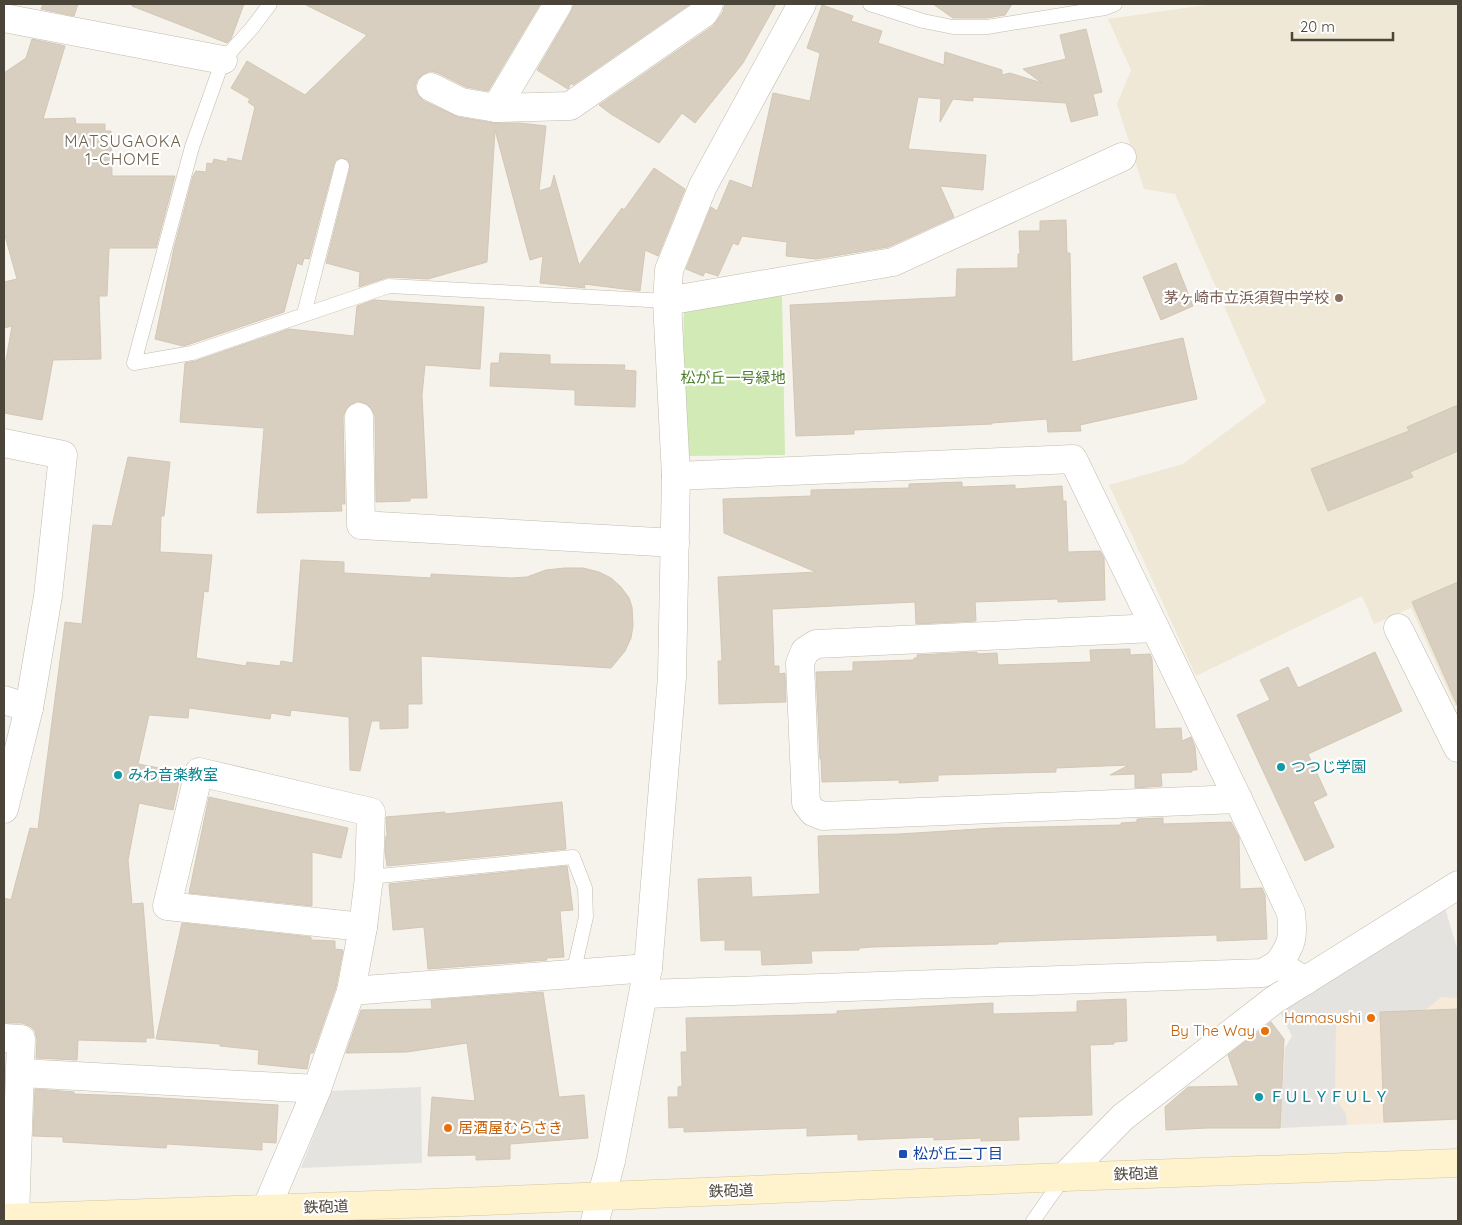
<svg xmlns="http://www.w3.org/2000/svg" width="1462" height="1225" font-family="Quicksand,'Noto Sans JP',sans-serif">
<rect width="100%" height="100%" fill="#f6f3ec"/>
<path fill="#f7ead8" d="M1458 951V1120L1280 1128 1285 1048 1292 1036 1274 1000Z"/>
<path fill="#efe8d6" d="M1212 4H1458V705L1455 706 1411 608 1374 624 1362 596 1196 676 1109 485 1183 464 1266 402 1175 194 1144 189 1117 104 1131 70 1108 19Z"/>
<path fill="#d2eab5" d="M782 296 785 455 681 456 684 300Z"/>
<g fill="#e5e3e0">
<path d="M1441 895 1458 951V998L1442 997 1411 1020 1336 1024 1335 1097 1346 1114 1347 1125 1280 1128 1285 1048 1292 1036 1274 1000Z"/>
<path d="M421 1087 422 1163 301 1168 331 1091Z"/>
</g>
<g fill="#d8cfc1" stroke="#d3c7b4">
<path d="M43 4H78L74 16 41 9Z"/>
<path d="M132 4H244L231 39 227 43 132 6Z"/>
<path d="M304 4H540L488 91 466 87 438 73 431 71 423 74 417 80 415 87 418 95 424 101 458 117 494 123H520L546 126 539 191 551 187 554 175 579 265 622 208 624 210 654 168 685 189 658 256 645 250 640 291 584 284 585 288 540 283 543 256 530 260 495 130 487 262 428 279 389 277 359 287 360 272 326 263 350 168 348 160 340 158 336 160 334 164 309 259 304 258 302 265 297 263 284 312 190 344 183 346 155 339 174 248 193 176 196 171 206 172 207 163 212 164 214 159 227 162 228 158 242 161 255 107 248 102 250 99 231 88 247 61 305 95 367 35Z"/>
<path d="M574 4H690L573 85 571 83 568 89 537 70 571 12Z"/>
<path d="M725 4H776L743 63 695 123 682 113 659 143 611 114 599 105 713 26 723 12Z"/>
<path d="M933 4H1012L1005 15 986 18H953Z"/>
<path d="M822 5 853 16 851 21 882 31 878 43 944 65 945 52 1002 70V75L1010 73 1042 83 1023 69 1066 59 1060 35 1086 29 1102 92 1093 94 1098 115 1071 122 1066 103 973 97V101L953 99 940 122 941 99 918 97 908 149 986 155 983 190 940 186 954 217 888 247 816 259 786 256 787 242 742 236 738 245 733 243 718 276 705 272 703 276 686 269 711 207 717 211 730 180 752 188 773 93 810 101 820 53 807 48Z"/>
<path d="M32 39 65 46 43 119 75 118 76 124H105V131H111L112 176H175L156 248H109L107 296H99L101 359 53 360 42 420 4 413V371L12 326 4 328V282L17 279 4 232V73L26 58Z"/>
<path d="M1066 220 1067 253H1070L1072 362 1183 338 1197 399 1080 425 1081 431 1048 432 1047 419 992 423V424L854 430V434L796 436 790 305 956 297 957 269 1018 268V254H1020L1019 231H1040V221Z"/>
<path d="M1176 263 1193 306 1161 320 1143 277Z"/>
<path d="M374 300 484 307 480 369 425 365 422 395 427 498H410V501L376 502 375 416 372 409 367 404 358 401 351 404 346 409 343 417 345 504H341L342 511 257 513 264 428 180 422 185 363 195 361 289 329 354 336 357 306Z"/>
<path d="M500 353 550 355V364L625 365 624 370 636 371 635 407 575 405V390L490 386 491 363H499Z"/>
<path d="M1458 405V451L1410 472 1413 477 1328 511 1311 469 1409 431 1407 427Z"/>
<path d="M128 457 170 462 164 516H161L160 552 212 555 208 592 204 591 196 658 246 666 247 662 280 666 281 661 293 663 301 560 344 562V573L431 578V574L512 578 527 577 546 570 565 568H583L599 572 611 578 621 587 629 598 632 607 633 626 631 638 625 651 611 668 421 656 422 704H408V728L380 729V721H372V719L360 771 350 770 349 717 291 710 290 716 271 713 270 719 189 708 188 718 149 715 138 764 181 772 173 810 139 803 128 860 132 904 143 903 154 1038H146V1042L78 1040 77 1060 36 1058 37 1040 35 1031 30 1026 22 1023H4V898L11 900 30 828 38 829 65 622 82 624 93 525 112 526Z"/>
<path d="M962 482V487L1015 485V489L1062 486 1063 501H1066L1068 552 1100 551 1104 558 1105 600 1058 602V599L975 602 976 621 916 624 915 602 772 609 774 666H779V674L785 673 786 702 719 704 718 661H722L718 577 816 572 724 533 723 499 811 496V490L909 488V484Z"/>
<path d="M1458 582V707L1412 602Z"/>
<path d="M1130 649V655L1150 654 1152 659 1155 729 1181 728 1182 741 1191 737 1195 747 1197 770H1192V772L1161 773 1162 786 1135 788V774L1110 775 1129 765 1056 768V772L938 775V781L899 783V780L822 782 821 759H820L816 672 853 671V662L914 660V658H917V655L977 652V654L997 653 998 665 1091 662 1090 650Z"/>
<path d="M1375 652 1402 711 1308 754 1327 795 1313 802 1334 847 1305 861 1237 715 1270 700 1260 680 1288 667 1298 688Z"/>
<path d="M209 797 348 828 341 858 312 852V906L189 893Z"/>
<path d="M562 802 566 849 387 866 385 851 386 836H387L386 817 445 812V814Z"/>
<path d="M1163 818V824L1231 822 1239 837 1240 889 1262 888 1265 895 1267 939 1217 941V935L998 942V944L872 947 859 948V950L811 951 812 963 762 965 761 950H725V940L701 941 698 879 751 877 752 897 820 894 818 836 899 834 994 828 1121 825V823L1137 822V819Z"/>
<path d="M567 866 573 910 560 911 564 957 546 958 547 960 428 969 424 927 393 930 389 884Z"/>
<path d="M182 923 311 937V940L335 941V949L343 950 336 987 313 1053H310L307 1069 258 1064 259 1050 220 1046V1044L156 1039Z"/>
<path d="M543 992 559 1097 584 1095 588 1138 510 1144V1159L476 1160V1155L428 1156 432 1097 475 1101 467 1043 407 1052 346 1053 361 1010 432 1009 431 1000Z"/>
<path d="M1126 999 1127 1041 1114 1042V1044L1090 1045 1092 1115 1018 1117 1019 1140 981 1141V1138L934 1140V1137L858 1140V1134L807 1136V1128L684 1132V1127L669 1128 668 1097H678V1087L682 1086 681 1052H687L686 1018 837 1014V1011L993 1003V1014L1077 1012V1001Z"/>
<path d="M1458 1009V1119L1384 1122 1380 1012Z"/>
<path d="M1271 1022 1284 1039 1280 1128H1208L1166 1130 1165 1107 1188 1087 1239 1086 1228 1055Z"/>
<path d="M35 1089 74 1092V1094L128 1096 278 1105 276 1143 262 1142V1150L167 1144 166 1148 63 1142V1137L33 1136Z"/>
</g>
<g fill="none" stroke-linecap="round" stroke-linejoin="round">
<defs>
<g id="lane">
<path d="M270 4 252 28 223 60 192 147 134 363 192 353 389 286 667 301"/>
<path d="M870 4 923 21 953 27H987L1105 8 1115 4"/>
<path d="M304 314 342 166"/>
<path d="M369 877 573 857 585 888 586 917 573 974"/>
<path d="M1033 1221 1064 1177"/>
</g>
<g id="street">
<path d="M4 18 223 60"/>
<path d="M431 87 461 102 496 108 570 106 704 13 709 4"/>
<path d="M496 108 558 4"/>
<path d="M667 301 893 262 1122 157"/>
<path d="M359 417 361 525 675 543"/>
<path d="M4 443 63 455 48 596 29 708 4 809"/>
<path d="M676 476 1073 459 1238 799 1291 913C1294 937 1292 945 1278 964L1305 981"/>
<path d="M1155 628 816 644 805 651 800 663 806 803 813 812 823 816 1238 799"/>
<path d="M1398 628 1458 748"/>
<path d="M4 700 29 708"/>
<path d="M199 772 371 812 369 877 363 927 167 906Z"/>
<path d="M351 991 363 927"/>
<path d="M645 994 1263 973 1278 964"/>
<path d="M4 1038 21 1039 15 1218"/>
<path d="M21 1073 317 1089"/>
<path d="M1064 1177 1123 1117 1274 1000 1458 885"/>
<path d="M258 1221 266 1209 317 1089 351 991 648 968"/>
<path d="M595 1221 611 1161 648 968 672 677 676 476 667 301 669 270 703 186 802 4"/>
</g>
<path id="secondary" d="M4 1218 460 1202 1064 1177 1458 1163"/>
</defs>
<use href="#lane" stroke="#c2bbae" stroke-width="15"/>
<use href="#street" stroke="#c2bbae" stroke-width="29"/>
<use href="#secondary" stroke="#d6c79b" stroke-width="29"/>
<use href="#lane" stroke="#fff" stroke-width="14"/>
<use href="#street" stroke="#fff" stroke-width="28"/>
<use href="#secondary" stroke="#fff3cd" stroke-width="28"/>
</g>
<circle fill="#8d6e63" stroke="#fff" stroke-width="2" cx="1339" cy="298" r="5"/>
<g fill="#0f9aa8" stroke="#fff" stroke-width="2">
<circle cx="1281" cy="767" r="5"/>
<circle cx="118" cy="775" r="5"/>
<circle cx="1259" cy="1097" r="5"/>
</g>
<g fill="#e8710a" stroke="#fff" stroke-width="2">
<circle cx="1371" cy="1018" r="5"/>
<circle cx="1265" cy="1031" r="5"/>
<circle cx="448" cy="1128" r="5"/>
</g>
<rect fill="#1a4fb4" stroke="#fff" stroke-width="2" x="898" y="1149" width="10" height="10" rx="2.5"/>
<g text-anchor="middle" stroke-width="4.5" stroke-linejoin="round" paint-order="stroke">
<g font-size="15" fill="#785e54" stroke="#fff" text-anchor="end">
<text x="1329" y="303">茅ヶ崎市立浜須賀中学校</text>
</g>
<g font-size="15" fill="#4a7f2a" stroke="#fff">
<text x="733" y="383">松が丘一号緑地</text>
</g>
<g font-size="15" fill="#0d838f" stroke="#fff" text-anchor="start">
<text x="1291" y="772">つつじ学園</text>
<text x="128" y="780">みわ音楽教室</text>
<text x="1269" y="1102">ＦＵＬＹＦＵＬＹ</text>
</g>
<g font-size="15" fill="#c56008" stroke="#fff" text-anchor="end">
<text x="1361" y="1023">Hamasushi</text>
<text x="1255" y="1036">By The Way</text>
<text x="458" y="1133" text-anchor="start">居酒屋むらさき</text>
</g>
<g font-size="15" fill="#164399" stroke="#fff" text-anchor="start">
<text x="913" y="1159">松が丘二丁目</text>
</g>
<g font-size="15" fill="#4b4439" stroke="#fff">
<text transform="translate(1136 1174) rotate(-2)" y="5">鉄砲道</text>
<text transform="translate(731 1191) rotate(-2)" y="5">鉄砲道</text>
<text transform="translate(326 1207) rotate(-2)" y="5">鉄砲道</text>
</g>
<g font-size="16" letter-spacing="1" fill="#6e6250" stroke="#fff">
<text x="123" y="147">MATSUGAOKA<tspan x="123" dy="18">1-CHOME</tspan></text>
</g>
</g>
<rect width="1462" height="1225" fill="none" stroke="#4b4439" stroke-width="10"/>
<path d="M1292 32v8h101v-8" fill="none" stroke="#4b4439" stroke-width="2.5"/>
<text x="1300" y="32" font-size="15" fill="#4b4439" stroke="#ffffff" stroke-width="4" paint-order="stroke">20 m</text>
</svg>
